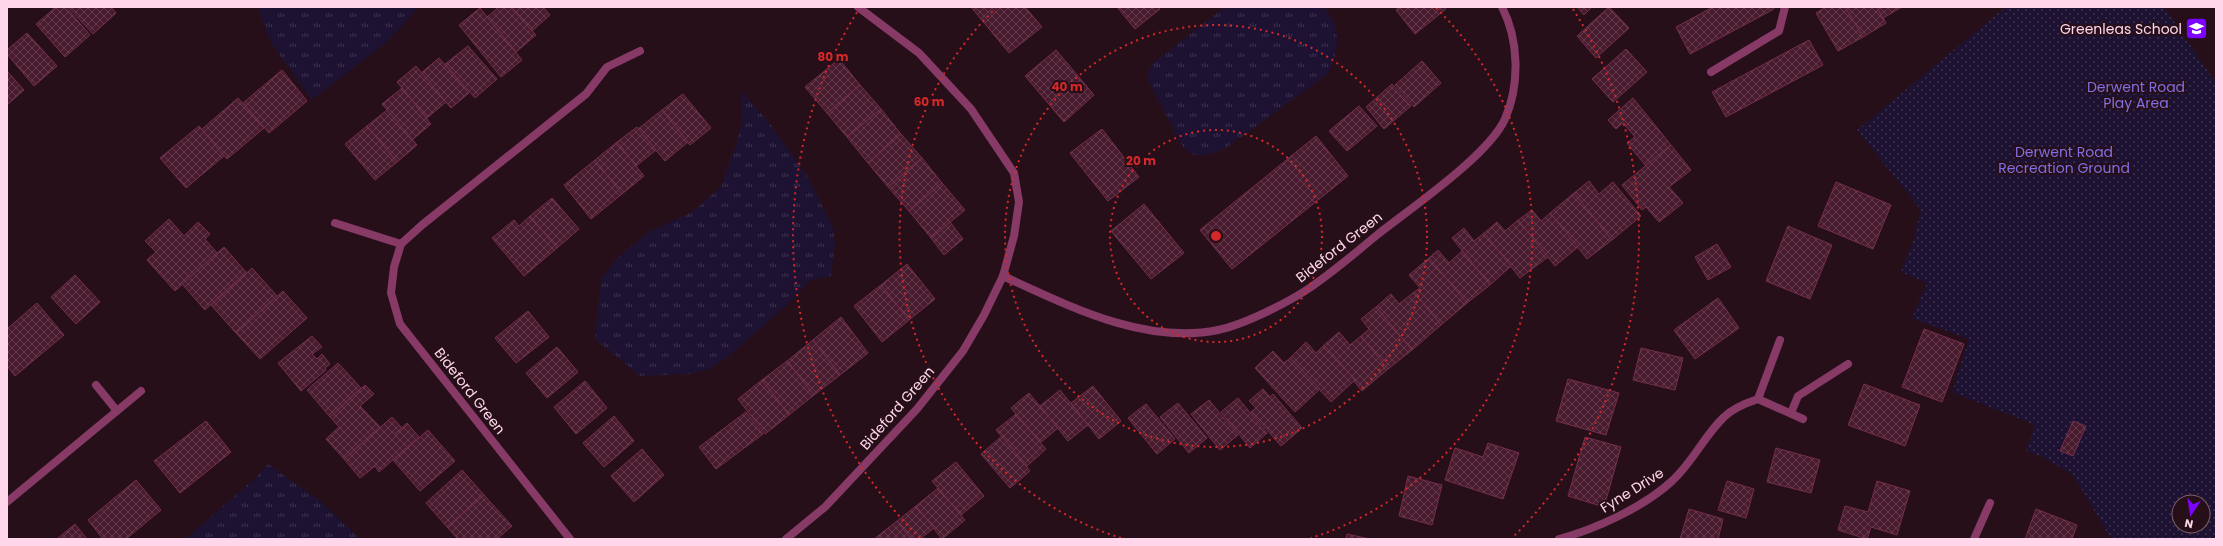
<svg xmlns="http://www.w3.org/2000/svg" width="2223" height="546" font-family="Poppins,sans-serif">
<defs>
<pattern id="grass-tufts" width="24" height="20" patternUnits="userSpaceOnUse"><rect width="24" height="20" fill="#1d1232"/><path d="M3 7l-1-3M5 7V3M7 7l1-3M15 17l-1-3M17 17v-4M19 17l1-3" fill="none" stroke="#3f3450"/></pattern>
<pattern id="park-dots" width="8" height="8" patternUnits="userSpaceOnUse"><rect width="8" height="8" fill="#1d1232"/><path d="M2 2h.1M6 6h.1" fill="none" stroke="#3f3450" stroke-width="1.8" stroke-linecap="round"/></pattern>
<pattern id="building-cross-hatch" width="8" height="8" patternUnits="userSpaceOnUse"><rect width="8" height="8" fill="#491b2e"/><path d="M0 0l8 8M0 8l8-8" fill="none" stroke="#643b4c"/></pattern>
</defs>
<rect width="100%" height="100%" fill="#270f1a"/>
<g fill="url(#grass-tufts)">
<path d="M258 7H419L388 41 312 100 271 43Z"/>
<path d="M1225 7H1324L1335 23 1337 39 1336 53 1329 73 1226 148C1210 155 1194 161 1182 146L1148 80 1149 70 1153 63Z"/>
<path d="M742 92 767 120 809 179 833 228 835 242 831 276 810 280 786 306 730 355 709 369 690 374 640 376 595 339 601 279 616 259 649 232 692 212 721 187 737 142 742 120Z"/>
<path d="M268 464 323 503 360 539H185L257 477Z"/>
</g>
<path fill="url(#park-dots)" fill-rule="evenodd" d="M2006 7H2164L2216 83V539H2111L2073 475 2043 457 2026 451 2035 425 1952 392 1969 339 1912 318 1927 283 1901 272 1913 242 1921 210 1857 130ZM2179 502H2203V526H2179Z"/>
<g fill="url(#building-cross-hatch)" stroke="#752d4b">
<path d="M56 7H66L90 35 65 57 36 24Z"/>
<path d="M68 7H111L116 13 93 34Z"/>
<path d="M499 7H511L536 35 516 52 487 17Z"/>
<path d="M511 7H543L550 15 532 31Z"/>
<path d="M971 7H1025L1042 27 1009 53Z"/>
<path d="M1117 7H1159L1160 9 1135 29Z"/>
<path d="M1399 7H1444L1446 9 1415 34 1396 10Z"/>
<path d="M1577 7H1592L1584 15Z"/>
<path d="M1609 7 1629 28 1596 58 1577 36Z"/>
<path d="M1713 7H1773L1774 9 1690 54 1676 27Z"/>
<path d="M1826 7H1845L1863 37 1838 51 1816 13Z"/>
<path d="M1845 7H1877L1886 23 1863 37Z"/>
<path d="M1877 7H1902L1883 18Z"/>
<path d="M480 8 522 60 501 77 459 25Z"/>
<path d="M27 33 57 66 34 86 7 54V50Z"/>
<path d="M1809 40 1823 65 1726 117 1712 92Z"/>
<path d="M468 46 497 79 475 98 445 64Z"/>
<path d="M1626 49 1647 72 1613 102 1592 79Z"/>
<path d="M1056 50 1094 95 1064 122 1025 76Z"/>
<path d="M439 58 469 93 451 108 421 73Z"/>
<path d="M839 59 860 85 827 113 805 87Z"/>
<path d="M1422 61 1441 83 1414 107 1395 85Z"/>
<path d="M416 66 446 102 427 118 397 82Z"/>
<path d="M282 70 307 101 269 133 243 103Z"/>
<path d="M7 71 24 90 7 105Z"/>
<path d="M1392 84 1411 106 1384 129 1366 107Z"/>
<path d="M860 85 881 109 847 137 827 113Z"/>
<path d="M402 88 431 124 412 140 382 104Z"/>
<path d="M683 94 711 128 690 145 662 110Z"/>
<path d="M238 98 264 128 227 159 201 130Z"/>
<path d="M1633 98 1671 145 1646 166 1627 143 1635 137 1623 123 1616 129 1608 120Z"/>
<path d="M1359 106 1377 126 1347 151 1329 131Z"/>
<path d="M881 109 901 134 868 163 847 137Z"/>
<path d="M387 110 417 145 397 162 367 126Z"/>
<path d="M662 110 688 142 665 161 638 129Z"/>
<path d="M199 126 224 156 186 188 160 158Z"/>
<path d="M367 126 397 162 375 180 345 144Z"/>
<path d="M637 127 656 150 636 166 617 142Z"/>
<path d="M1102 129 1139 177 1108 201 1070 153Z"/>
<path d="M901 134 922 158 888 187 868 163Z"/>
<path d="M1316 136 1348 176 1232 269 1200 230Z"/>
<path d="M617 142 644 176 622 194 595 160Z"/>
<path d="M1671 145 1691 170 1669 187 1683 203 1659 222 1646 207 1642 210 1622 185Z"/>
<path d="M922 158 942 183 909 211 888 187Z"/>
<path d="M595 160 622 194 591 219 564 185Z"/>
<path d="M1589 181 1599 194 1613 182 1641 216 1612 240 1574 193Z"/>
<path d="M1836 182 1891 205 1873 249 1818 226Z"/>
<path d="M942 183 965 210 931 238 909 211Z"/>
<path d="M1574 193 1612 240 1587 259 1550 213Z"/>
<path d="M552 198 579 229 557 248 530 216Z"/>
<path d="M1144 204 1184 253 1151 279 1111 231Z"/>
<path d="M1532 210 1541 221 1550 213 1578 247 1555 266 1518 220Z"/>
<path d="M530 216 557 248 524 276 492 238 514 220 519 226Z"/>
<path d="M169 219 184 236 198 222 210 234 205 239 217 253 175 291 147 260 156 252 145 241Z"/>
<path d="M1518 220 1548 257 1520 278 1484 233 1497 222 1505 231Z"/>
<path d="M950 222 963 239 944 255 931 238Z"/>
<path d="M1788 226 1832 245 1810 299 1766 281Z"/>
<path d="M1464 228 1474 241 1484 233 1511 266 1490 285 1452 238Z"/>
<path d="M1717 244 1731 267 1708 280 1695 257Z"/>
<path d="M224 247 246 272 205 310 182 284Z"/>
<path d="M1438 250 1449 263 1462 251 1490 285 1467 303 1429 258Z"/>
<path d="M1429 258 1467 303 1441 325 1414 292 1420 288 1409 275Z"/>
<path d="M907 264 935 299 909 320 881 285Z"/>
<path d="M252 268 277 296 236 333 211 305Z"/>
<path d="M75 275 100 302 76 324 51 297Z"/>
<path d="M881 285 909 320 882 342 854 306Z"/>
<path d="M283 291 307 318 260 359 236 333Z"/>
<path d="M1414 292 1441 325 1412 350 1376 307 1391 294 1399 304Z"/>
<path d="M1718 298 1739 328 1695 359 1674 330Z"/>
<path d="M37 303 64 335 15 376 7 366V329Z"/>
<path d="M1376 307 1412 350 1388 369 1361 336 1369 329 1361 319Z"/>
<path d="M528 311 549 337 516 363 495 338Z"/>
<path d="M841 317 868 353 840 375 813 340Z"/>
<path d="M1924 329 1964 344 1942 402 1902 387Z"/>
<path d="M1339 332 1350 345 1361 336 1388 369 1362 391 1324 345Z"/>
<path d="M312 336 322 347 312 354 317 359 322 354 330 364 325 368 326 370 301 391 278 363Z"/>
<path d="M813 340 840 375 814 395 787 361Z"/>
<path d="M1306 342 1316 353 1324 345 1355 380 1331 402 1290 358Z"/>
<path d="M557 347 578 372 547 398 526 373Z"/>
<path d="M1641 348 1683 358 1675 390 1633 380Z"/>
<path d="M1273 351 1284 363 1290 358 1320 389 1295 412 1255 368Z"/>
<path d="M787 361 814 395 789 415 762 380Z"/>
<path d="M338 363 361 388 330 417 307 390Z"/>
<path d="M1568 379 1619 393 1606 435 1556 421Z"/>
<path d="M762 380 789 415 765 434 738 399Z"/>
<path d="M585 381 607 408 576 434 554 407Z"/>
<path d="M1864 384 1920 405 1905 446 1848 425Z"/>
<path d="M365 385 374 394 360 406 380 427 344 459 326 439 339 427 330 417Z"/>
<path d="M1093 386 1121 421 1099 439 1071 403Z"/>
<path d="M1263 389 1270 397 1273 394 1302 428 1281 446 1251 412 1256 408 1249 401Z"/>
<path d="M1060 390 1088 425 1068 441 1040 406Z"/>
<path d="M1029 393 1058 428 1040 443 1011 408Z"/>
<path d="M1238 398 1267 433 1250 448 1221 412Z"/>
<path d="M1209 400 1238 435 1220 450 1191 414Z"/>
<path d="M1178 403 1207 438 1189 453 1160 417Z"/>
<path d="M1146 404 1175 439 1157 454 1128 418Z"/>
<path d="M746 412 763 434 716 469 699 447Z"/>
<path d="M1016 414 1046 449 1027 466 996 430Z"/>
<path d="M614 416 634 441 604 467 583 443Z"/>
<path d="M392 417 402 428 395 434 407 423 419 437 379 472 375 466 360 478 344 459Z"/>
<path d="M206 421 231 452 180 493 154 461Z"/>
<path d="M2073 421 2086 426 2073 456 2060 451Z"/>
<path d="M428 430 455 461 420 491 393 460Z"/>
<path d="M1002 436 1030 471 1010 488 981 454Z"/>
<path d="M1585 437 1621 447 1604 507 1568 496Z"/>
<path d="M1488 443 1519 453 1503 499 1445 480 1455 448 1483 457Z"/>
<path d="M1776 448 1820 460 1811 493 1767 482Z"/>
<path d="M642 449 664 475 634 502 611 476Z"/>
<path d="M956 462 984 496 961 515 932 481Z"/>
<path d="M462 470 484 495 447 527 426 503Z"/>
<path d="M1408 476 1442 485 1432 525 1399 516Z"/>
<path d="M136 480 161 510 126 539H103L88 520Z"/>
<path d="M1727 481 1754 489 1746 518 1718 510Z"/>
<path d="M1877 481 1910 491 1897 535 1871 527 1867 539 1838 530 1845 506 1868 512Z"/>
<path d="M938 488 965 520 942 539 916 506Z"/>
<path d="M484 495 512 526 497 539H458L447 527Z"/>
<path d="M916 506 934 528 920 539H911L897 521Z"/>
<path d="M1689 509 1723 519 1718 539H1680Z"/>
<path d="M2036 509 2077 525 2072 539H2025Z"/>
<path d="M897 521 911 539H874Z"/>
<path d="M75 524 87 539H57Z"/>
<path d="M1347 534 1370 539H1346Z"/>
</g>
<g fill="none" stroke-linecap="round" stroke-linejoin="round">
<g stroke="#873a66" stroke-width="8">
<path d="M1711 72 1779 31 1785 7"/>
<path d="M1791 413 1798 396 1848 364"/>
<path d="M1974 539 1990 503"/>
</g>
<g stroke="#873a66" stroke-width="8">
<path d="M335 223 401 244"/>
<path d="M1003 276C1069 306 1144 345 1218 330 1243 325 1287 303 1308 289 1332 273 1355 253 1377 235 1411 208 1488 156 1505 119 1520 85 1519 40 1502 7"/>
<path d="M96 385 117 411"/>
<path d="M1758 399 1803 419"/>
<path d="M7 502 141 391"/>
<path d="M570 539 400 324 391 293 394 267 401 244 422 225 586 94 607 67 640 51"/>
<path d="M786 539 825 507 917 409 963 351 984 315 1003 276 1014 236 1019 202 1014 173 971 109 919 53 858 7"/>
<path d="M1559 539C1596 529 1644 507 1672 481 1693 462 1704 436 1724 417 1733 408 1746 403 1758 399L1780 340"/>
</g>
</g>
<g fill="none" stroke="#d62828" stroke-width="2" stroke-dasharray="2 4">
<circle cx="1216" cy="236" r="106"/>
<circle cx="1216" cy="236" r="211"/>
<path d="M1121 538A317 317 0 0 1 996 8M1436 8A317 317 0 0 1 1311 538"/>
<path d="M920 538A423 423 0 0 1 859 9M1573 9A423 423 0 0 1 1512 538"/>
</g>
<defs>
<symbol id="school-square" viewBox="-11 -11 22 22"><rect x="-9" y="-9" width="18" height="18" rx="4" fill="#7d02ff" stroke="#270f1a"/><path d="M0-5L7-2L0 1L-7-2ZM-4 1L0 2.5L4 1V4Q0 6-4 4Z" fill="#fff"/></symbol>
</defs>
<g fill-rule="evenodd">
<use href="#school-square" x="2184" y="16" width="25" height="25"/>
</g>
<g text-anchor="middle" stroke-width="4" stroke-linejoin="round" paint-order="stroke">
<g font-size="14" fill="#ffd6ea" stroke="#270f1a" text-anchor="end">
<text x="2182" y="34">Greenleas School</text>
</g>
<g font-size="14" fill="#7f6fe5" stroke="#270f1a">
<text x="2136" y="92">Derwent Road<tspan x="2136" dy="16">Play Area</tspan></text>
<text x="2064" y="157">Derwent Road<tspan x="2064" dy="16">Recreation Ground</tspan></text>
</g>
<g font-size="14" fill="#ffd6ea" stroke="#270f1a">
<text transform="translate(1339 247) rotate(-38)" y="5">Bideford Green</text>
<text transform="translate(470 391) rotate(52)" y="5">Bideford Green</text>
<text transform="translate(897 408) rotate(-49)" y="5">Bideford Green</text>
<text transform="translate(1632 490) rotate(-32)" y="5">Fyne Drive</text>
</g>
</g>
<circle cx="1216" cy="236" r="6" fill="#d62828" stroke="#270f1a" stroke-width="2"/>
<g font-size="12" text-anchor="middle" font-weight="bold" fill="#d62828" stroke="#270f1a" stroke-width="4" stroke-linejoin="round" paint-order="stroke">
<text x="833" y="61">80 m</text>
<text x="1067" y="91">40 m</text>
<text x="929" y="106">60 m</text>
<text x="1141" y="165">20 m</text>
</g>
<rect width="2223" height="546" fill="none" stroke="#ffd6ea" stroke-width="16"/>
<g transform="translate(2191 514) rotate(192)"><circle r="19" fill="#270f1a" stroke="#7d5f6d"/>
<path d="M0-3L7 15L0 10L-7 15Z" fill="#7d02ff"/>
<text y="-6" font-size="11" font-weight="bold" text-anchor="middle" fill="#ffd6ea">N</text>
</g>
</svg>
